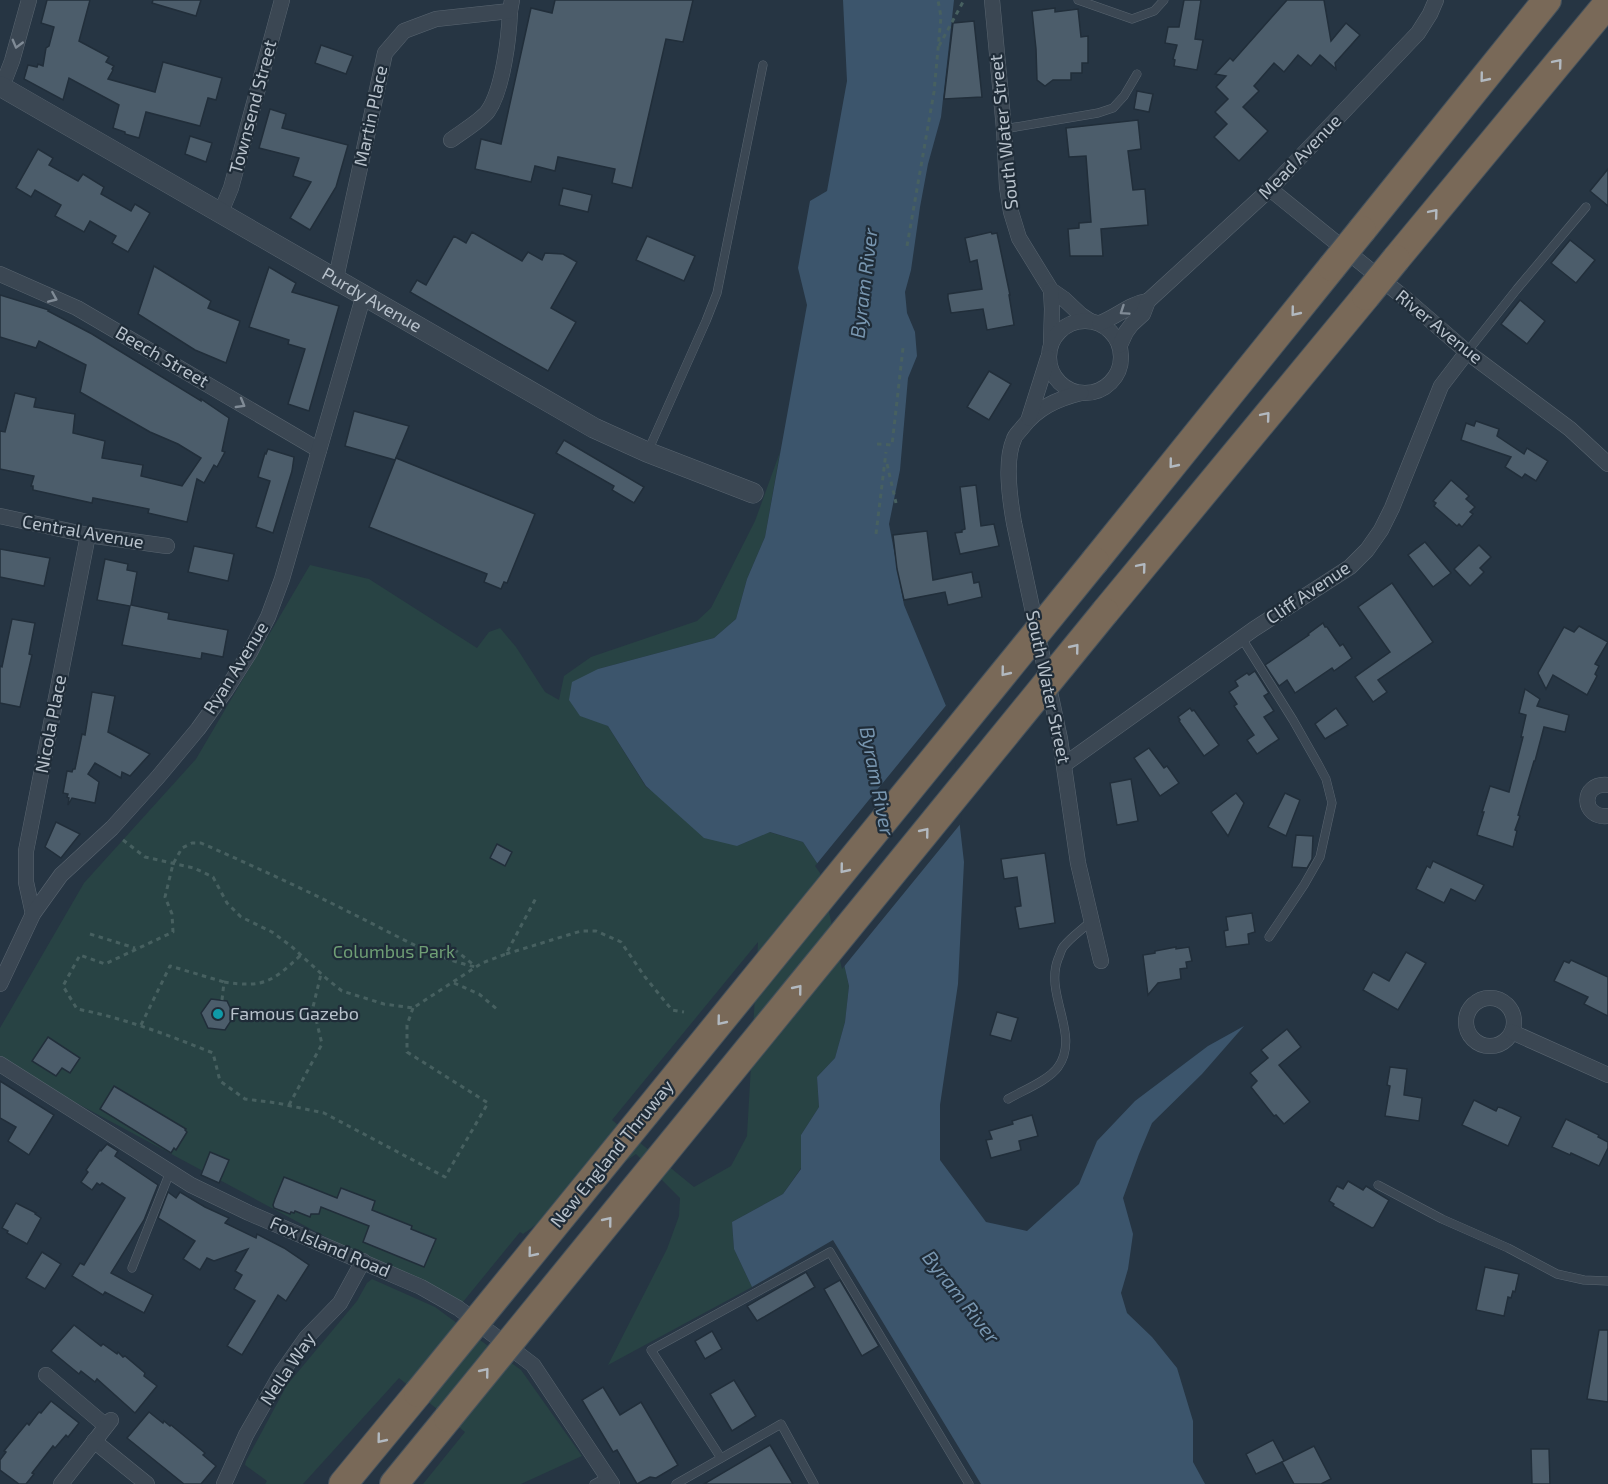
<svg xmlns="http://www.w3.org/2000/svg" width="1608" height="1484" font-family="'Exo 2',sans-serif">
<rect width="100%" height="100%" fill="#263543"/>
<g fill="#284344" fill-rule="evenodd">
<path d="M780 452 765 537 747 579 736 619 714 638 598 669 575 709 608 726 646 787 737 846 769 832 803 842 823 872 849 986 845 1022 835 1058 817 1077 819 1107 801 1135V1168L783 1194 732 1222 734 1249 752 1287 608 1365 667 1249 679 1216 680 1198 636 1154 523 1234 520 1232 458 1308 0 1062V1028L84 883 196 759 310 565 369 579 477 648 489 632 500 628 516 647 545 692 559 700 564 676 591 657 697 621 711 608 755 521ZM758 942 747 1136 731 1166 694 1187 612 1120Z"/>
<path d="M372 1279 435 1307 521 1370 582 1456 521 1484H423L465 1432 399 1378 303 1484H265L267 1481 245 1465 246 1461 287 1385 357 1301 367 1283Z"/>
</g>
<path fill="#3c556c" d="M843 0H954L941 117 928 164 920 207 911 270 905 292 907 313 915 332 917 356 908 378 900 470 889 524 904 605 946 706 964 862 958 984 940 1105V1160L986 1222 1027 1231 1079 1184 1097 1141 1135 1101 1208 1046 1244 1026 1202 1074 1152 1123 1139 1154 1123 1198 1133 1234 1128 1269 1121 1293 1127 1313 1152 1337 1177 1368 1193 1421V1462L1205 1484H981L833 1240 752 1287 734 1249 732 1222 783 1194 801 1169V1135L819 1107 817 1077 835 1058 845 1022 849 986 823 872 803 842 770 832 737 846 704 838 646 786 608 726 580 716 569 700 572 682 598 669 714 638 736 619 747 579 765 537 807 305 798 268 810 201 827 191 847 81Z"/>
<path fill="#263543" d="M948 703 962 822 842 969 820 873 815 866Z"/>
<g fill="#4c5d6b" stroke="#212e3a" stroke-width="1.5">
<path d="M47 0H90L79 41 109 57 106 62 114 66 112 69 113 70 108 79 155 92 163 62 222 78 216 100 208 98 200 126 146 112 139 138 125 134V132L113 128 119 105 69 78 63 100 24 79 28 65 37 67 38 64 43 66 46 48 49 46 54 27 41 23Z"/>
<path d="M153 0H201L196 16 152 3Z"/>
<path d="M555 0H693L683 42 666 39 632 188 612 183 615 169 558 157 555 171 535 166 531 182 475 169 481 139 501 144 531 8 552 13Z"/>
<path d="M1184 0H1201L1195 39 1203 40 1197 70 1174 66 1175 60 1173 59 1177 45 1165 43 1168 27H1179Z"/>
<path d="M1287 0H1324L1331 41 1346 23 1360 35 1335 63 1336 69 1320 55 1311 66 1298 55 1284 72 1274 63 1254 86 1259 91 1243 107 1268 131 1239 161 1214 137 1227 124 1215 112 1228 99 1216 87 1226 76 1215 74 1230 58 1233 61Z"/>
<path d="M1055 8V12L1078 9 1081 37 1088 36V63H1082V73H1071V80H1053L1045 86 1037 80 1036 49 1032 11Z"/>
<path d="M974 21 982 97 944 99 953 23Z"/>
<path d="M321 45 353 56 346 74 315 63Z"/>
<path d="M1137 91 1153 94 1149 112 1134 109Z"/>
<path d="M270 109 286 114 282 128 348 145 336 187 310 230 290 218 311 182 293 176 299 158 259 148Z"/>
<path d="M1138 120 1141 149 1128 151 1133 190 1145 189 1148 225 1101 229 1103 256H1070L1068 229 1079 228V223L1091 222 1086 156 1069 157 1066 128Z"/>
<path d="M190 136 212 143 206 162 185 154Z"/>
<path d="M38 149 53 158 49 165 78 181 83 174 104 187 101 194 131 211 135 204 150 213 128 252 112 243 116 236 90 221 84 232 55 216 61 205 35 190 31 197 16 188Z"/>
<path d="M1608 169V206L1590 191Z"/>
<path d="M563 188 592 195 588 212 559 205Z"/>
<path d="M472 232 522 261 528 252 542 260 545 253 563 254 577 262 551 308 576 322 548 371 410 292 417 280 426 285 454 236 466 243Z"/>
<path d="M991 232 992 234 997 233 1010 295H1009L1014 325 987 330 983 309 951 313 948 298V294L982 289 977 260 970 262 965 238Z"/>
<path d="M647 236 695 256 684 281 636 260Z"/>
<path d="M1570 240 1595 260 1576 283 1551 263Z"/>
<path d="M154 266 211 301 208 308 240 321 226 363 195 350 138 314Z"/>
<path d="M269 267 296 283 292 292 339 306 309 411 288 404 305 349 288 344 289 340 249 327Z"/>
<path d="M0 295 49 310 48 311 92 334 201 401V399L229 418 222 451 225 452 217 467 214 465 204 483 197 479 187 522 148 513 149 509 93 498 92 503 33 490V486H31L34 476 0 469V431L5 432 15 393 36 398 34 407 75 414 73 433 105 441 102 458 143 465 141 476 182 486 201 458 178 444 150 432 80 392 86 365 39 341 36 348 0 337Z"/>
<path d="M1520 300 1545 321 1527 344 1501 324Z"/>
<path d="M989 371 1011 384 989 420 967 407Z"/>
<path d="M354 411 409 426 395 460 345 446Z"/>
<path d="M1476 421 1499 429 1497 436 1524 454 1527 448 1548 461 1536 481 1525 474 1522 478 1505 467 1511 457 1461 440 1466 423 1474 426Z"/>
<path d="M564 440 644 487 634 503 612 490 614 486 556 453Z"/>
<path d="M268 449 294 457 292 471 273 533 256 527 270 481 258 477 265 453 266 454Z"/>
<path d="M396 458 535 514 507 583 504 582 501 589 484 582 487 574 369 527Z"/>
<path d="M1451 480 1469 496 1466 499 1475 507 1470 512 1473 514 1462 527 1459 524 1457 526 1434 506 1436 503 1433 501Z"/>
<path d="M976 485 981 526 994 524 999 546 960 554 955 533 962 532V530L965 529 960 487Z"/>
<path d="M927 531 933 580 972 572 974 583 979 582 982 597 948 605 945 592 904 600 897 569 893 535Z"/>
<path d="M1425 542 1451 573 1433 587 1408 555Z"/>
<path d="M1479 545 1491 557 1480 568 1484 572 1470 586 1454 569Z"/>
<path d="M194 546 234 554 228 581 188 572Z"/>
<path d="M0 549 50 558 44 586 0 577Z"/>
<path d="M105 559 128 564 127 570 137 572 131 605 169 613 168 619 228 630 223 657 202 653 201 659 122 645 130 606 97 600Z"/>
<path d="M1392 583 1433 642 1378 680 1387 692 1373 702 1355 677 1390 652 1358 607Z"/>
<path d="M12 619 35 623 29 654 32 655 20 707 0 703V666L2 667Z"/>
<path d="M1323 623 1325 627H1327L1340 646 1343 644 1352 658 1334 671 1332 668 1295 693 1287 680 1279 686 1265 665 1309 635 1308 634Z"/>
<path d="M1579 626 1608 642 1595 664 1599 666 1595 674 1597 676 1587 695 1553 675 1546 689 1538 673 1564 627 1574 632Z"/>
<path d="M1255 671 1269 693 1264 696 1274 711 1264 717 1279 739 1257 754 1247 740 1254 735 1234 706 1237 704 1229 692 1238 686 1235 681 1247 673 1249 675Z"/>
<path d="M1525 689 1540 699 1537 706 1569 715 1565 732 1544 727 1535 761H1534L1518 815 1520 816 1515 830 1517 831 1513 847 1477 835 1484 812H1482L1490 786 1509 792 1523 737H1521L1526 715 1519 713Z"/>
<path d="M92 692 115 696 108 732 150 754 130 776 122 772 121 778 95 763 88 774 99 782 95 803 72 798 68 805 69 798 67 797 68 794 63 793 67 771 72 772 73 769H75L82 734 85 735Z"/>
<path d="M1190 708 1192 711 1194 710 1219 745 1204 756 1179 721 1180 720 1178 717Z"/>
<path d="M1336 708 1348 725 1325 739 1315 724Z"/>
<path d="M1149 748 1164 768 1167 766 1179 783 1160 796 1134 758Z"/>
<path d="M1131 779 1138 821 1117 825 1110 783Z"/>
<path d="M1236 793 1244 803 1228 836 1211 812Z"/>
<path d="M1285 793 1300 800 1286 836 1268 827Z"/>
<path d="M56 822 80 834 61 858 45 847Z"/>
<path d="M1296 835 1313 836 1312 859 1307 868 1292 867Z"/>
<path d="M497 844 512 852 505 866 490 858Z"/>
<path d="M1045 853 1055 923 1019 929 1015 907 1021 906 1017 877 1004 879 1001 859Z"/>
<path d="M1433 861 1484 885 1475 901 1451 889 1444 903 1416 889 1427 866 1430 868Z"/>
<path d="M1252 913 1255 932 1248 934 1249 944 1226 947 1224 931 1228 930 1226 917Z"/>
<path d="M1176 947V949L1189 947 1192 961 1186 962 1187 968 1180 969 1181 979 1158 983 1148 995 1143 955 1155 953V951Z"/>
<path d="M1406 952 1426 963 1398 1010 1363 990 1373 972 1389 981Z"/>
<path d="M1571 960 1608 977V1016L1584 1004 1588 997 1554 981 1564 961 1569 963Z"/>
<path d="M211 999 227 1001 234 1016 225 1030 208 1028 201 1013Z"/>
<path d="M997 1012 1018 1018 1011 1041 990 1035Z"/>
<path d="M1287 1029 1301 1047 1279 1065 1310 1102 1284 1124 1276 1115 1274 1116 1251 1087 1257 1081 1250 1073 1268 1058 1261 1050Z"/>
<path d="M48 1037 80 1058 70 1073 62 1068 56 1076 32 1061Z"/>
<path d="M1390 1067 1407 1069 1404 1095 1422 1098 1419 1121 1385 1116 1390 1086 1387 1085Z"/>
<path d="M0 1081 54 1115 29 1155 8 1141 16 1127 0 1118Z"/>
<path d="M114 1086 186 1129 185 1130 187 1132 176 1150 174 1148 171 1153 100 1109Z"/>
<path d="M1474 1100 1496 1111 1498 1107 1502 1108 1521 1117 1508 1146 1462 1125Z"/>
<path d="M1032 1115 1038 1136 1019 1141 1021 1150 991 1158 986 1140 992 1139 989 1131 1013 1124 1012 1121Z"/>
<path d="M1566 1119 1599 1135 1598 1137 1608 1142V1148L1599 1166 1571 1153 1570 1155 1552 1147Z"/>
<path d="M107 1144 118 1151 115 1156 158 1185 144 1220 111 1273 153 1295 144 1313 105 1292 103 1295 72 1276 80 1263 84 1265 125 1198 102 1183 100 1185 97 1183 92 1190 81 1182 88 1172 86 1170 100 1150 101 1151Z"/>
<path d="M210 1152 229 1160 219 1183 201 1175Z"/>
<path d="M284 1177 337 1198 341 1188 375 1201 372 1210 412 1226 411 1229 436 1239 424 1267 363 1242 369 1226 321 1207 319 1214H311L310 1217 295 1211 294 1213 291 1212 290 1214 274 1208 273 1205 275 1199Z"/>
<path d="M1348 1181 1363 1190 1366 1186 1389 1200 1374 1227 1372 1228 1333 1206 1334 1204 1329 1201 1337 1186 1343 1189Z"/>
<path d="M168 1192 176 1198 180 1192 205 1207 229 1218 225 1223 256 1238 257 1234 284 1248 309 1265 286 1301 278 1295 242 1355 227 1346 255 1301 234 1289 242 1275 235 1271 248 1249 214 1261 207 1258 200 1270 183 1259 195 1241 158 1218Z"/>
<path d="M16 1203 36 1213 35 1214 41 1218 27 1244 7 1233 8 1231 2 1228Z"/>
<path d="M42 1252 61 1264 45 1289 26 1278Z"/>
<path d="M1485 1267 1519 1274 1515 1292 1513 1291 1511 1298 1508 1297 1504 1316 1476 1310Z"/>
<path d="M806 1272 815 1287 757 1321 747 1306Z"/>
<path d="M840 1280 879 1346 862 1356 824 1289Z"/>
<path d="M74 1325 101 1346 103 1344 117 1354 118 1352 123 1357 125 1356 145 1373 144 1376 157 1386 135 1413 97 1379 95 1382 81 1371 79 1374 51 1351Z"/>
<path d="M1599 1330H1608V1402L1587 1399Z"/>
<path d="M712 1331 722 1349 705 1359 695 1341Z"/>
<path d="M734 1380 756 1416 732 1431 710 1394Z"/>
<path d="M603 1387 620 1415 641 1402 678 1465 656 1478 650 1477 637 1484 617 1450 613 1452 582 1400Z"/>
<path d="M51 1401 79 1423 68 1437 66 1435 55 1448 53 1446 32 1473 34 1474 26 1484H19L0 1470V1460L6 1452 4 1451 27 1423 29 1425 39 1412 41 1413Z"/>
<path d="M149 1412 163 1423 164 1421 170 1426 171 1425 205 1453 203 1455 216 1466 201 1484H184L127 1438Z"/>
<path d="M1273 1440 1284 1461 1256 1474 1246 1454Z"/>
<path d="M770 1445 793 1484H704Z"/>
<path d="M1314 1446 1331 1479 1321 1484H1294L1282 1462Z"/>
<path d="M1531 1449H1549L1550 1484H1532Z"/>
</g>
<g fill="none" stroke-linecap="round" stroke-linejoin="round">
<defs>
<g id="service">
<path d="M1078 0 1132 19 1154 11 1164 0"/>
<path d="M1004 129 1098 113 1113 108 1124 96 1137 74"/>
<path d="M1467 352 1517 289 1586 207"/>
<path d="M648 451 706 321 717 293 763 65"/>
<path d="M1241 637 1293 720 1318 764 1326 779 1332 803 1320 857 1304 885 1269 937"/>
<path d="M1008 1099C1022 1091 1049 1080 1058 1067 1081 1035 1044 995 1058 959 1060 955 1061 949 1064 946 1071 937 1083 929 1091 921"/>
<path d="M1378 1185 1442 1219 1508 1248 1557 1274 1584 1280 1608 1281"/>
<path d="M132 1268 170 1172"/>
<path d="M721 1458 651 1350 830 1252 969 1484"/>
<path d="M594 1484 607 1477"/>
<path d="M676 1484 781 1424 814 1484"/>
</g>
<g id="minor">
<path d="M992 0 1004 129 1007 187 1011 212 1019 238 1051 290 1064 299 1081 315 1090 321"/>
<path d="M2 87 12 61 29 0"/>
<path d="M451 140C460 133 482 120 488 111 503 89 509 38 510 11"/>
<path d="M1270 189 1407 300 1467 352 1570 429 1608 464"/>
<path d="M221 212 231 188 282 0"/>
<path d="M0 274 77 308 319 450"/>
<path d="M336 278 385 53 404 31 436 19 510 11 512 0"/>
<path d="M1051 290 1052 309 1051 343"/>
<circle cx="1085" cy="357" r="36"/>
<path d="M1100 323C1118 316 1129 304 1148 301"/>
<path d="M1120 345 1126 332 1132 324 1143 314 1148 301 1270 189 1418 33 1430 14 1436 0"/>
<path d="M1081 393C1057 399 1037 408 1022 428 1019 432 1015 435 1014 439 1004 461 1010 500 1014 523L1060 739 1078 863 1101 961"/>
<path d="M1029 418 1048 358"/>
<path d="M0 516 88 535 167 546"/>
<path d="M1065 764 1254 629 1350 567 1367 550 1381 530 1392 508 1441 386 1467 352"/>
<path d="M1608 785C1580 782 1581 819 1608 816"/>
<path d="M33 914 26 882V851L88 535"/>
<path d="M0 984 33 914 61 875 112 828 158 777 198 729 226 690 250 652 268 617 282 579 364 294"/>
<circle cx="1490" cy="1022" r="24"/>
<path d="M1512 1032 1608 1075"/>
<path d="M0 1064 191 1185 249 1213 421 1287 458 1308 533 1365 612 1484"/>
<path d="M46 1375 106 1426"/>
<path d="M94 1441 147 1484"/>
<path d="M61 1484 111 1420"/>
<path d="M224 1484 246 1435 282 1372 306 1338 340 1303 363 1261"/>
</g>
<g id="tertiary">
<path id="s1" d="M0 86 594 428 647 452 753 493"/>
</g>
<g id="motorway">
<path d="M1362 230 1547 0"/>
<path d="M1396 259 1608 3"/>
<path d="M1095 561 1332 267"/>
<path d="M1105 612 1366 296"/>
<path d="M343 1484 418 1393"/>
<path d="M394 1484 448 1418"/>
</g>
</defs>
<use href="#service" stroke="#596570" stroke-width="9"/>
<use href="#minor" stroke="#596570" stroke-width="16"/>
<use href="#tertiary" stroke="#596570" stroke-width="21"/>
<use href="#motorway" stroke="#45525d" stroke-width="30"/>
<g stroke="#476060" stroke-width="3" stroke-dasharray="4.5 4.5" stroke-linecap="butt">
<path d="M939 46 964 0"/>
<path d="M907 246 934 92 941 17 938 0"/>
<path d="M877 444 892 445 903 348"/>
<path d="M887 464 896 503"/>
<path d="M876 534 886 452"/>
<path d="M123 840 145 857 194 868 213 877 227 903 241 917 272 932 291 946 327 979 342 991 384 1004 413 1008 482 963 506 954 536 898"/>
<path d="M90 934 135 948"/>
<path d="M446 946 454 949 475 966"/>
<path d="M506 954 581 931H596L621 942 645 977 672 1010 684 1012"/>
<path d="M454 983 479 994 498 1010"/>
<path d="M222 1000 224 982C264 988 272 982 301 955"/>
<path d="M413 1008 407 1025V1052L488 1103 445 1177 324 1113 277 1103 245 1099 220 1081 213 1053C168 1035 124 1018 77 1009L63 986 80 955 105 964 173 932 172 914 165 897 173 864 182 848 192 843H201C253 866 304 889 355 915 394 934 433 958 476 967"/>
<path d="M141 1025 170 966 224 982"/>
<path d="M289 1105 322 1044 313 1007 321 974"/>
</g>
<use href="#service" stroke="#3b4753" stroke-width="8"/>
<use href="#minor" stroke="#3b4753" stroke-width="15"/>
<use href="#tertiary" stroke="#3b4753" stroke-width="20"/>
<use href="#motorway" stroke="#796958" stroke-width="28"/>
<defs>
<g id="motorway-bridge">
<path d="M1332 267 1362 230"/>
<path d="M1366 296 1396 259"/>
<path d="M418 1393 1095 561"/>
<path d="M448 1418 1105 612"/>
</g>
</defs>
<use href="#motorway-bridge" stroke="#45525d" stroke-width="30" stroke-linecap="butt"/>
<use href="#motorway-bridge" stroke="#796958" stroke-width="28"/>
</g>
<defs><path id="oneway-chevron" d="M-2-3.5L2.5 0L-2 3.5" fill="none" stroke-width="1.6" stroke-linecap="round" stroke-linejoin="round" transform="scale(1.5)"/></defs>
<g stroke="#808b96">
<use href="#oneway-chevron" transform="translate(17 44) rotate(105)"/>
<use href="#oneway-chevron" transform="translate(53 298) rotate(23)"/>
<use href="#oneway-chevron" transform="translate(1124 311) rotate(146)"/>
<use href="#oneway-chevron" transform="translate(241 404) rotate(30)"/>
</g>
<g stroke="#b2b9c0">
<use href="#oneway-chevron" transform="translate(1558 63) rotate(-50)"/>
<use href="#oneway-chevron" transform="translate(1484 78) rotate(129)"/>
<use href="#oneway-chevron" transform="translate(1434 213) rotate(-50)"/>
<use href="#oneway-chevron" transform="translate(1295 312) rotate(129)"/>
<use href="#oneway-chevron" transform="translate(1266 416) rotate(-50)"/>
<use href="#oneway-chevron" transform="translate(1173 464) rotate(129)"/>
<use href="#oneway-chevron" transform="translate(1142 567) rotate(-50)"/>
<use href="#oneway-chevron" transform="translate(1075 648) rotate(-51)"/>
<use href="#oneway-chevron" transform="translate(1005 672) rotate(129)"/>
<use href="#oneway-chevron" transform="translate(925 832) rotate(-51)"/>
<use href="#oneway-chevron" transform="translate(844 869) rotate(129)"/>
<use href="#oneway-chevron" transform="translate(798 989) rotate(-51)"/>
<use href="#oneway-chevron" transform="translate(721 1021) rotate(129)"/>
<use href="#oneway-chevron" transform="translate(608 1221) rotate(-51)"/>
<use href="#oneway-chevron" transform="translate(532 1253) rotate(129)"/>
<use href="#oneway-chevron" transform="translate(485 1372) rotate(-51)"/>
<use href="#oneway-chevron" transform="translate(381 1439) rotate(129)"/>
</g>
<circle fill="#0f9aa8" stroke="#1f2c38" stroke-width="2" cx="218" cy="1014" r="6"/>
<g text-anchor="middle" stroke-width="4.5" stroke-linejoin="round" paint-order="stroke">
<g font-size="18" fill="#b8c2cc" stroke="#1f2c38">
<text transform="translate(253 107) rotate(-75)" y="6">Townsend Street</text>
<text transform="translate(371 116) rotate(-78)" y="6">Martin Place</text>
<text transform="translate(1004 132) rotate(-96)" y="6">South Water Street</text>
<text transform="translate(1300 157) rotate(-46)" y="6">Mead Avenue</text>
<text dy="6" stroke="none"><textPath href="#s1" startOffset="429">Purdy Avenue</textPath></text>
<text transform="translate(1439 327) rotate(39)" y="6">River Avenue</text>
<text transform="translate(162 357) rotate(30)" y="6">Beech Street</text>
<text transform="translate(83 532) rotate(10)" y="6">Central Avenue</text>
<text transform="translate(1308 593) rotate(-34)" y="6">Cliff Avenue</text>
<text transform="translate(236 668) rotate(-58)" y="6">Ryan Avenue</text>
<text transform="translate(1048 687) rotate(78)" y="6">South Water Street</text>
<text transform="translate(51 724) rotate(-79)" y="6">Nicola Place</text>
<text transform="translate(612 1154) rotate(-51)" y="6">New England Thruway</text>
<text transform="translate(330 1247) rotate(23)" y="6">Fox Island Road</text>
<text transform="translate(288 1369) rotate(-56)" y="6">Nella Way</text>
</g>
<g font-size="18" fill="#6f9e75" stroke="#1f2c38">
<text x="394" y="958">Columbus Park</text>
</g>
<g font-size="18" fill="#b8c2cc" stroke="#1f2c38" text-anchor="start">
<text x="230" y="1020">Famous Gazebo</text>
</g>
<g font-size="20" font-style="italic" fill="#7896b0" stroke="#1f2c38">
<text transform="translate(864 283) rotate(-83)" y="7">Byram River</text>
<text transform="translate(877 781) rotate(79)" y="7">Byram River</text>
<text transform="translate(961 1297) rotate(52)" y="7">Byram River</text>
</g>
</g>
</svg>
